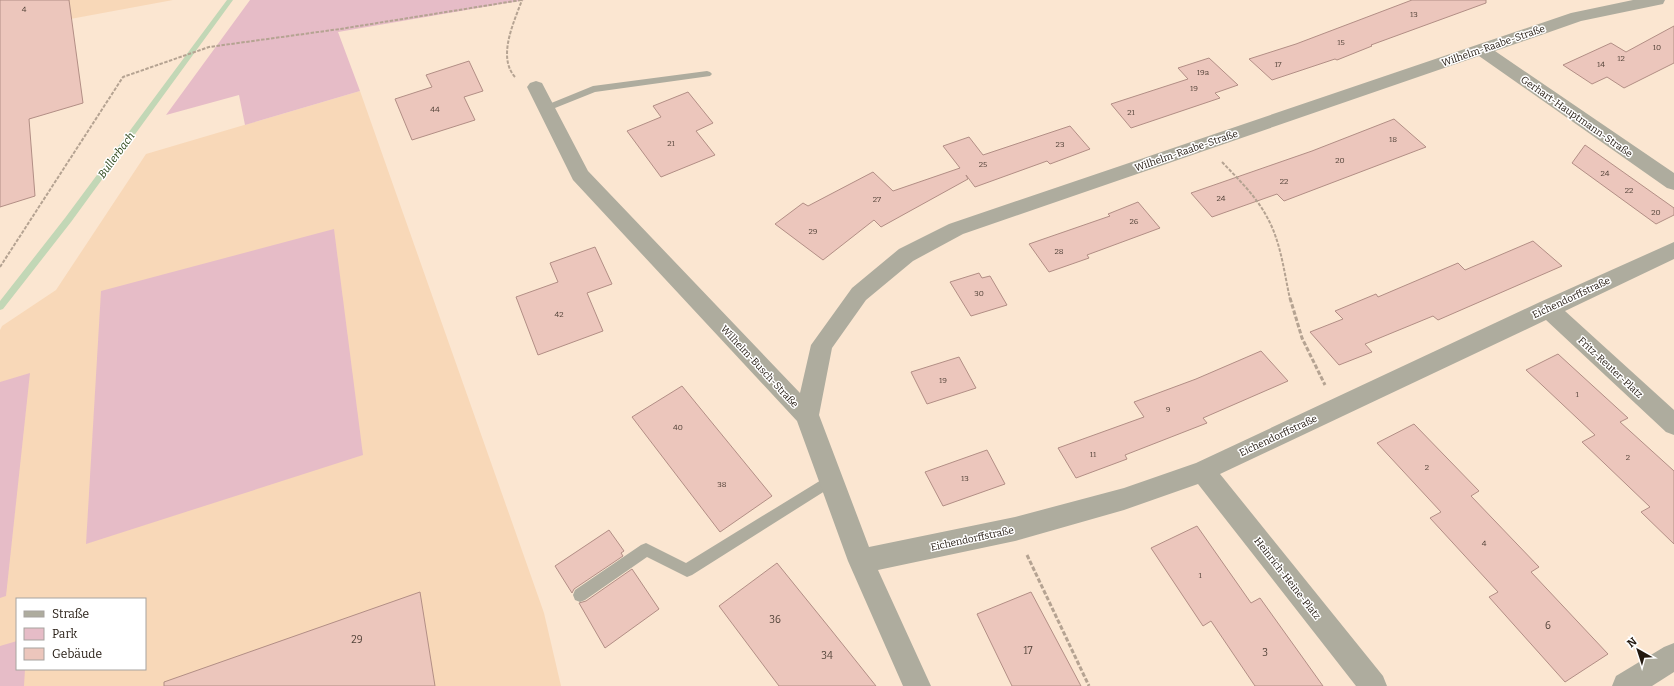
<svg xmlns="http://www.w3.org/2000/svg" width="1674" height="686" font-family="Bitter,serif">
<rect width="100%" height="100%" fill="#fbe6d1"/>
<g fill="#f8d8b8" fill-rule="evenodd">
<path d="M0 0H173L0 32Z"/>
<path d="M360 91 544 613 561 686H0V330L2 326 56 290 146 154ZM17 599H145V669H17Z"/>
</g>
<g fill="#e6bcc7">
<path d="M250 0H525L338 32 360 91 245 125 239 95 166 115Z"/>
<path d="M334 229 363 455 86 544 101 291Z"/>
<path d="M30 373 6 596 0 598V382Z"/>
<path d="M17 641V669H25L24 686H0V646Z"/>
</g>
<g fill="none" stroke-linecap="round" stroke-linejoin="round">
<path fill="#c2d7b6" fill-rule="evenodd" d="M227 0H233L71 222 3 309 0 310V301L65 218Z"/>
</g>
<g fill="#ecc6bc" stroke="#b28e85">
<path d="M0 0H69L83 103 29 119 35 196 0 207Z"/>
<path d="M1412 0H1486V3L1371 45 1372 46 1337 60 1335 59 1272 80 1249 59 1296 44Z"/>
<path d="M1674 26V63L1624 88 1607 77 1592 84 1563 65 1611 43 1626 52Z"/>
<path d="M1209 58 1238 85 1215 93 1220 98 1131 128 1111 104 1188 79 1178 68Z"/>
<path d="M469 61 483 91 464 97 475 120 412 140 395 99 432 87 426 75Z"/>
<path d="M688 92 713 123 696 131 715 155 661 177 627 131 661 117 653 106Z"/>
<path d="M1394 119 1426 147 1284 201 1277 194 1212 217 1191 193 1312 151Z"/>
<path d="M1070 126 1090 149 1050 164 1047 161 975 187 966 175 968 179 881 227 874 220 823 260 775 224 803 203 808 206 873 172 893 191 960 168 943 146 969 137 983 155Z"/>
<path d="M1585 145 1674 208V215L1656 224 1572 163Z"/>
<path d="M1138 202 1160 228 1087 255 1089 258 1049 272 1029 244 1110 216 1108 214Z"/>
<path d="M1533 241 1562 266 1438 320 1433 316 1365 344 1372 352 1339 365 1310 332 1343 319 1335 311 1376 294 1378 297 1458 263 1465 270Z"/>
<path d="M595 247 612 284 587 293 603 331 538 355 516 297 558 282 550 263Z"/>
<path d="M979 273 982 278 990 276 1007 305 971 316 950 282Z"/>
<path d="M1261 351 1288 381 1203 418 1207 423 1125 455 1127 459 1076 478 1058 448 1144 417 1134 402 1196 379Z"/>
<path d="M1558 354 1628 418 1620 422 1674 471V544L1641 512 1650 507 1582 442 1595 435 1526 370Z"/>
<path d="M959 357 976 388 927 404 911 372Z"/>
<path d="M682 386 772 496 720 532 632 417Z"/>
<path d="M1414 424 1479 491 1471 496 1539 567 1531 572 1608 654 1565 682 1489 597 1498 592 1430 518 1441 512 1377 443Z"/>
<path d="M987 450 1005 484 943 506 925 472Z"/>
<path d="M1197 526 1251 603 1260 598 1323 686H1255L1211 621 1203 626 1151 548Z"/>
<path d="M609 530 624 551 621 553 623 556 574 589 572 593 555 566Z"/>
<path d="M777 563 832 631 876 686H779L719 606Z"/>
<path d="M632 569 659 609 605 648 579 603 586 601Z"/>
<path d="M420 592 435 686H164V682Z"/>
<path d="M1031 592 1081 686H1012L977 614Z"/>
</g>
<g fill="none" stroke-linecap="round" stroke-linejoin="round">
<g stroke="#b5a392" stroke-width="2" stroke-dasharray="3.5 1.5" stroke-linecap="butt">
<path d="M515 77C497 57 514 22 522 0"/>
<path d="M1222 162C1239 180 1257 197 1268 219 1281 243 1284 272 1290 299"/>
<path d="M0 267 123 77 209 47 340 29 521 0"/>
</g>
<g stroke="#b5a392" stroke-width="3" stroke-dasharray="4.5 2" stroke-linecap="butt">
<path d="M1290 298 1302 338 1325 385"/>
<path d="M1027 555 1089 686"/>
</g>
<g fill="#aeac9e" fill-rule="evenodd">
<path d="M707 71 710 72 712 74 710 76 595 92 550 110H544L542 108 544 106 593 86Z"/>
<path d="M831 474 836 476 838 480 836 484 692 575 687 577 647 557 585 600 580 602 575 600 573 595 575 590 641 545 646 543 686 563Z"/>
</g>
<g fill="#aeac9e" fill-rule="evenodd">
<path d="M1633 0H1665L1663 4 1581 21 1495 51 1674 173V190L1667 188 1479 56 963 234 913 261 866 300 832 348 819 415 869 547 1015 517 1124 488 1196 463 1540 302 1674 242V259L1565 311 1674 410V435L1666 432 1546 320 1220 474 1383 676 1387 686H1356L1198 484 1124 510 1015 541 878 570 931 686H903L848 561 797 421 573 180 527 87 530 83 536 81 542 83 588 171 800 393 811 345 852 288 899 249 949 224 1571 13Z"/>
<path d="M1674 643V672L1652 686H1612L1616 676 1664 647Z"/>
</g>
</g>
<g text-anchor="middle" stroke-width="3" stroke-linejoin="round" paint-order="stroke">
<g font-size="8" fill="#54443a">
<text x="24" y="12">4</text>
<text x="1414" y="17">13</text>
<text x="1341" y="45">15</text>
<text x="1657" y="50">10</text>
<text x="1621" y="61">12</text>
<text x="1278" y="67">17</text>
<text x="1601" y="67">14</text>
<text x="1203" y="75">19a</text>
<text x="1194" y="91">19</text>
<text x="435" y="112">44</text>
<text x="1131" y="115">21</text>
<text x="1393" y="142">18</text>
<text x="671" y="146">21</text>
<text x="1060" y="147">23</text>
<text x="1340" y="163">20</text>
<text x="983" y="167">25</text>
<text x="1605" y="176">24</text>
<text x="1284" y="184">22</text>
<text x="1629" y="193">22</text>
<text x="1221" y="201">24</text>
<text x="877" y="202">27</text>
<text x="1656" y="215">20</text>
<text x="1134" y="224">26</text>
<text x="813" y="234">29</text>
<text x="1059" y="254">28</text>
<text x="979" y="296">30</text>
<text x="559" y="317">42</text>
<text x="943" y="383">19</text>
<text x="1577" y="397">1</text>
<text x="1168" y="412">9</text>
<text x="678" y="430">40</text>
<text x="1093" y="457">11</text>
<text x="1628" y="460">2</text>
<text x="1427" y="470">2</text>
<text x="965" y="481">13</text>
<text x="722" y="487">38</text>
<text x="1484" y="546">4</text>
<text x="1200" y="578">1</text>
</g>
<g font-size="10" fill="#22180f" stroke="#fff">
<text transform="translate(1493 45) rotate(-19)" y="4">Wilhelm-Raabe-Straße</text>
<text transform="translate(1577 116) rotate(35)" y="4">Gerhart-Hauptmann-Straße</text>
<text transform="translate(1186 150) rotate(-19)" y="4">Wilhelm-Raabe-Straße</text>
<text transform="translate(1571 297) rotate(-25)" y="4">Eichendorffstraße</text>
<text transform="translate(760 366) rotate(47)" y="4">Wilhelm-Busch-Straße</text>
<text transform="translate(1611 367) rotate(43)" y="4">Fritz-Reuter-Platz</text>
<text transform="translate(1278 435) rotate(-25)" y="4">Eichendorffstraße</text>
<text transform="translate(972 538) rotate(-12)" y="4">Eichendorffstraße</text>
<text transform="translate(1288 578) rotate(52)" y="4">Heinrich-Heine-Platz</text>
</g>
<g font-size="10" fill="#54443a">
<text x="775" y="623">36</text>
<text x="1548" y="629">6</text>
<text x="357" y="643">29</text>
<text x="1028" y="654">17</text>
<text x="1265" y="656">3</text>
<text x="827" y="659">34</text>
</g>
<g font-size="11" font-style="italic" fill="#274314" stroke="#fff">
<text transform="translate(116 155) rotate(-54)" y="4">Bullerbach</text>
</g>
</g>
<rect x="16" y="598" width="130" height="72" fill="#ffffff" stroke="#a7a39f"/>
<rect x="24" y="611" width="20" height="6" fill="#aeac9e" stroke="#a7a39f"/>
<text x="52" y="618" font-size="12" fill="#22180f">Straße</text>
<rect x="24" y="628" width="20" height="12" fill="#e6bcc7" stroke="#a7a39f"/>
<text x="52" y="638" font-size="12" fill="#22180f">Park</text>
<rect x="24" y="648" width="20" height="12" fill="#ecc6bc" stroke="#a7a39f"/>
<text x="52" y="658" font-size="12" fill="#22180f">Gebäude</text>
<g transform="translate(1638 650) rotate(321)" stroke="#ffffff" stroke-width="3" paint-order="stroke">
<path d="M0-3L7 15L0 10L-7 15Z" fill="#22180f"/>
<text y="-6" font-size="11" font-weight="bold" text-anchor="middle" fill="#22180f">N</text>
</g>
</svg>
